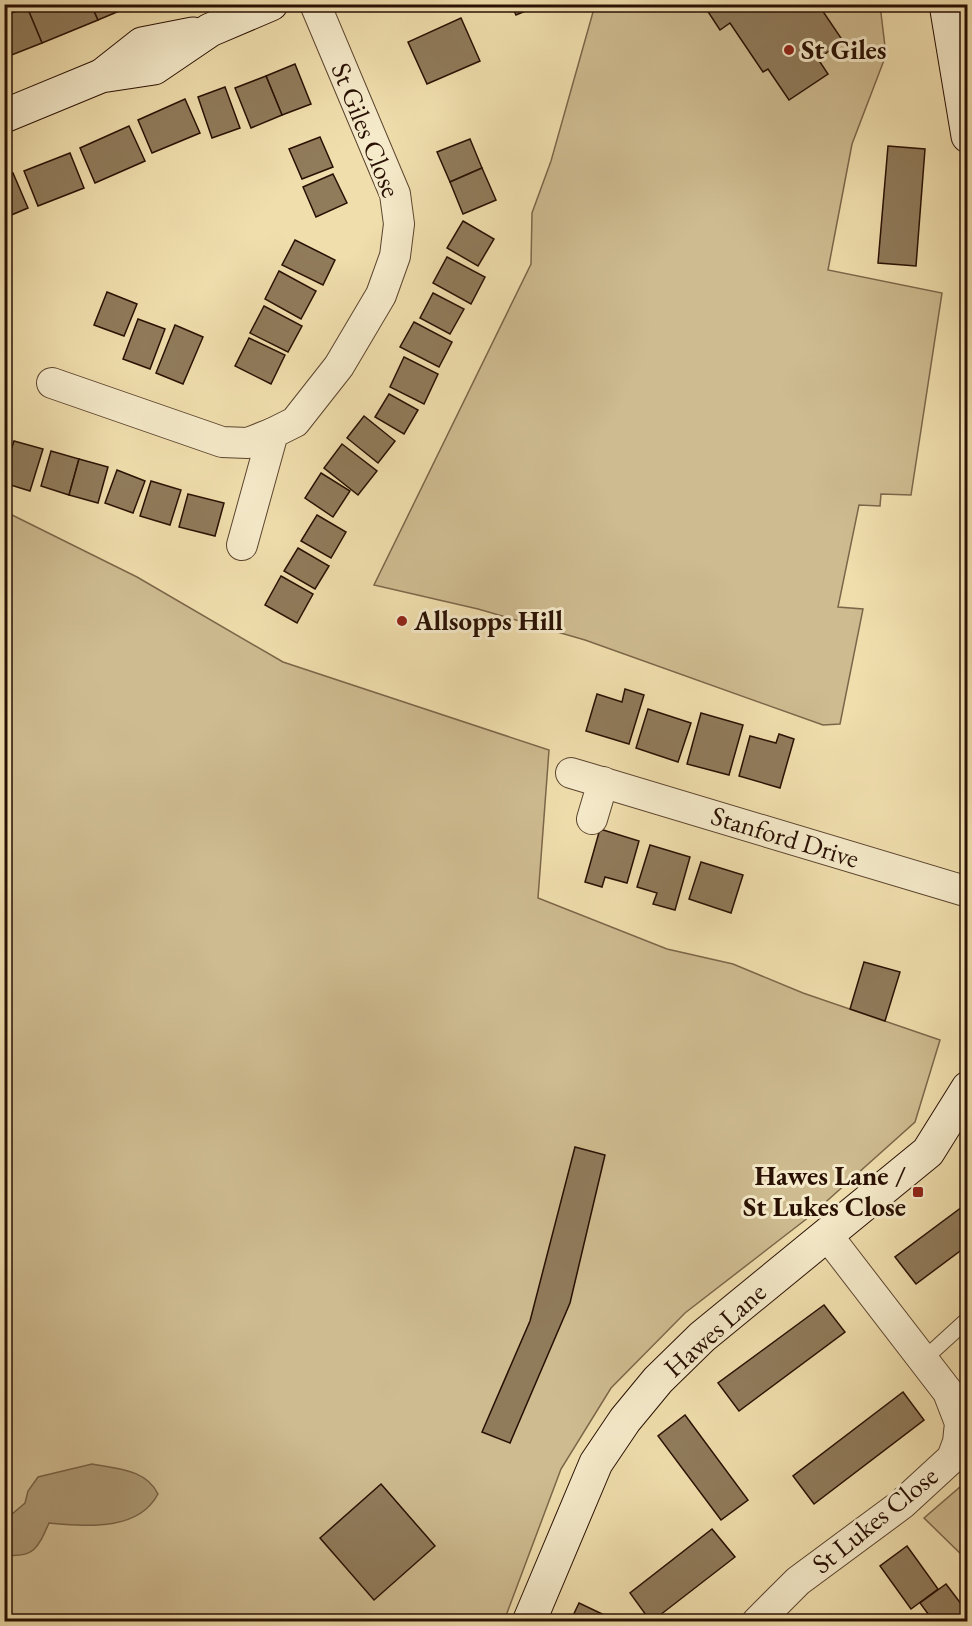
<svg xmlns="http://www.w3.org/2000/svg" width="972" height="1626" font-family="'EB Garamond',serif">
<rect width="100%" height="100%" fill="#f0dead"/>
<filter id="stains"><feTurbulence type="fractalNoise" baseFrequency=".00333" numOctaves="4"/><feColorMatrix values="0 0 0 0 .2 0 0 0 0 .09 0 0 0 0 .02 0 0 0 .5 -.17"/></filter>
<radialGradient id="worn" r=".72"><stop offset=".6" stop-color="#630" stop-opacity="0"/><stop offset="1" stop-color="#630" stop-opacity=".3"/></radialGradient>
<g fill="#cebb90" stroke="#7c664a" stroke-width="1.5">
<path d="M595 5H880L886 55 852 144 828 270 942 293 911 495 881 494 880 506 859 505 838 607 863 609 840 724 823 725 585 640 478 609 374 585 531 264 532 213 551 161Z"/>
<path d="M4 511 137 577 283 662 549 750 538 898 667 949 733 964 803 993 940 1040 915 1122 809 1217 685 1313 611 1388 561 1469 504 1621H5Z"/>
<path d="M967 1481V1560L924 1518Z"/>
</g>
<path fill="#ac9873" stroke="#786246" stroke-width="1.5" d="M92 1464C117 1469 146 1469 158 1494 138 1532 86 1526 49 1523 38 1548 34 1558 5 1555V1520L25 1503 28 1491 38 1477Z"/>
<g fill="#907b5b" stroke="#291003" stroke-width="1.5">
<path d="M34 4H91L98 20 42 43 27 7Z"/>
<path d="M91 4H136L98 20Z"/>
<path d="M511 4H542L516 15Z"/>
<path d="M703 4H818L843 41 818 59 828 74 789 100 768 69 763 72 730 23 720 30Z"/>
<path d="M27 7 42 43 4 58V16Z"/>
<path d="M461 18 480 61 427 84 408 42Z"/>
<path d="M295 64 311 104 282 115 266 76Z"/>
<path d="M266 76 282 115 251 128 235 88Z"/>
<path d="M225 87 240 128 212 138 198 97Z"/>
<path d="M185 99 200 133 152 153 138 120Z"/>
<path d="M129 126 145 161 95 183 80 148Z"/>
<path d="M320 137 333 167 302 179 289 149Z"/>
<path d="M470 139 482 168 450 182 437 152Z"/>
<path d="M888 146 925 149 916 266 878 263Z"/>
<path d="M70 153 84 188 38 206 24 171Z"/>
<path d="M482 168 496 200 463 214 450 182Z"/>
<path d="M13 173 28 208 4 218V176Z"/>
<path d="M333 174 347 203 316 217 303 187Z"/>
<path d="M463 221 494 239 478 266 447 248Z"/>
<path d="M295 240 335 260 323 285 282 265Z"/>
<path d="M447 257 485 277 471 304 433 283Z"/>
<path d="M279 271 316 291 301 319 265 299Z"/>
<path d="M107 292 137 304 124 336 94 325Z"/>
<path d="M433 293 464 309 450 334 420 318Z"/>
<path d="M264 306 302 326 288 352 250 333Z"/>
<path d="M138 319 165 329 150 369 123 359Z"/>
<path d="M414 322 452 342 439 367 400 347Z"/>
<path d="M175 325 203 337 183 384 156 373Z"/>
<path d="M249 338 285 355 271 384 235 366Z"/>
<path d="M404 357 438 374 424 404 390 387Z"/>
<path d="M389 394 418 410 404 434 375 417Z"/>
<path d="M364 416 395 441 378 463 347 438Z"/>
<path d="M14 441 43 449 30 491 4 483V472Z"/>
<path d="M342 444 377 471 358 495 324 468Z"/>
<path d="M51 451 79 459 69 495 41 486Z"/>
<path d="M79 459 108 467 98 503 69 495Z"/>
<path d="M117 470 145 481 133 513 105 503Z"/>
<path d="M321 473 350 491 333 517 305 498Z"/>
<path d="M151 481 181 490 170 525 140 516Z"/>
<path d="M188 494 224 503 215 536 179 527Z"/>
<path d="M317 515 346 532 331 558 301 541Z"/>
<path d="M298 548 329 566 315 589 284 571Z"/>
<path d="M281 576 313 594 297 623 265 605Z"/>
<path d="M625 689 644 695 629 744 586 731 597 694 622 702Z"/>
<path d="M648 709 691 723 678 762 636 748Z"/>
<path d="M701 713 743 725 729 775 687 764Z"/>
<path d="M779 734 794 739 780 788 739 776 750 736 776 743Z"/>
<path d="M600 829 639 841 627 883 605 877 602 887 585 882Z"/>
<path d="M650 845 690 857 675 910 653 904 657 893 637 887Z"/>
<path d="M701 862 743 875 731 913 689 899Z"/>
<path d="M864 962 900 972 885 1021 850 1009Z"/>
<path d="M575 1147 605 1155 570 1303 510 1443 482 1432 530 1321Z"/>
<path d="M962 1207 968 1215V1245L916 1284 895 1257Z"/>
<path d="M824 1305 845 1332 739 1411 718 1383Z"/>
<path d="M903 1392 924 1420 814 1504 793 1476Z"/>
<path d="M685 1415 748 1500 721 1520 658 1436Z"/>
<path d="M381 1484 435 1546 374 1600 320 1538Z"/>
<path d="M712 1529 735 1557 651 1622 630 1593Z"/>
<path d="M907 1546 938 1589 911 1609 880 1566Z"/>
<path d="M946 1584 968 1613V1622H934L920 1603Z"/>
<path d="M579 1603 619 1622H570Z"/>
</g>
<g fill="none" stroke-linecap="round" stroke-linejoin="round">
<defs>
<path id="lane" d="M922 1361 968 1319"/>
<g id="street">
<path d="M52 383 222 442 248 443 273 433"/>
<path d="M242 545 273 433 295 422 339 366 381 295 395 256 399 224 395 194 315 4"/>
<path d="M571 773 968 892"/>
<path d="M592 819 603 782"/>
<path d="M757 1622 798 1581 902 1504 952 1458 958 1442 960 1423 948 1392 827 1235"/>
</g>
<g id="secondary">
<path d="M946 4 968 136"/>
<path d="M104 74 142 44 193 34"/>
<path d="M4 116 101 76 154 68 210 30 271 4"/>
<path d="M529 1622 596 1463 625 1420 658 1380 702 1337 928 1152 968 1088"/>
</g>
</defs>
<use href="#lane" stroke="#5b442e" stroke-width="17"/>
<use href="#street" stroke="#5b442e" stroke-width="32"/>
<use href="#secondary" stroke="#291003" stroke-width="35"/>
<use href="#lane" stroke="#f5eaca" stroke-width="15"/>
<use href="#street" stroke="#f5eaca" stroke-width="30"/>
<use href="#secondary" stroke="#f5eaca" stroke-width="33"/>
</g>
<g fill="#8f2418" stroke="#f5eaca" stroke-width="2">
<circle cx="789" cy="50" r="6"/>
<circle cx="402" cy="621" r="6"/>
<rect x="912" y="1186" width="12" height="12" rx="3"/>
</g>
<g text-anchor="middle" stroke-width="6" stroke-linejoin="round" paint-order="stroke">
<g font-size="27" font-weight="bold" fill="#291003" stroke="#f5eaca" text-anchor="start">
<text x="801" y="59">St Giles</text>
<text x="414" y="630">Allsopps Hill</text>
<text x="906" y="1185" text-anchor="end">Hawes Lane /<tspan x="906" dy="31">St Lukes Close</tspan></text>
</g>
<g font-size="27" fill="#291003" stroke="#f5eaca">
<text transform="translate(366 130) rotate(68)" y="9">St Giles Close</text>
<text transform="translate(785 837) rotate(17)" y="9">Stanford Drive</text>
<text transform="translate(715 1330) rotate(-42)" y="9">Hawes Lane</text>
<text transform="translate(875 1520) rotate(-39)" y="9">St Lukes Close</text>
</g>
</g>
<rect width="972" height="1626" fill="none" stroke="#f0dead" stroke-width="24"/>
<rect x="6" y="6" width="960" height="1614" fill="none" stroke="#291003" stroke-width="3"/>
<rect x="12" y="12" width="948" height="1602" fill="none" stroke="#291003" stroke-width="1.5"/>
<rect width="100%" height="100%" filter="url(#stains)"/>
<rect width="100%" height="100%" fill="url(#worn)"/>
</svg>
